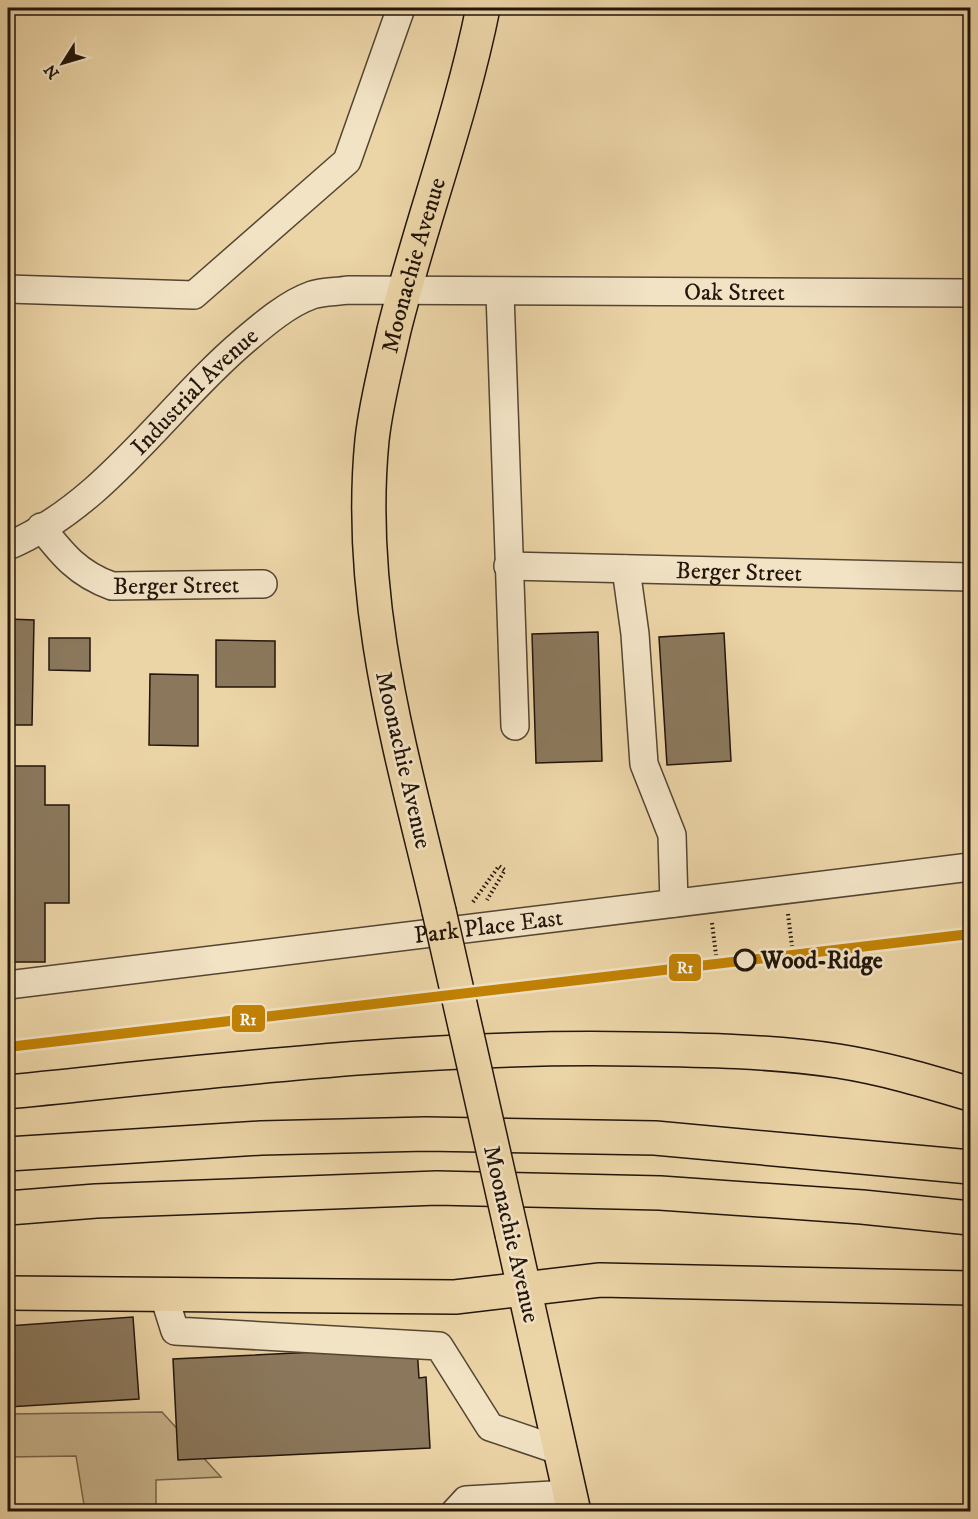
<svg xmlns="http://www.w3.org/2000/svg" width="978" height="1519" font-family="'IM FELL DW Pica',serif">
<rect width="100%" height="100%" fill="#ebd4a6"/>
<filter id="stains"><feTurbulence type="fractalNoise" baseFrequency=".00333" numOctaves="4"/><feColorMatrix values="0 0 0 0 .2 0 0 0 0 .09 0 0 0 0 .02 0 0 0 .5 -.17"/></filter>
<radialGradient id="worn" r=".72"><stop offset=".6" stop-color="#630" stop-opacity="0"/><stop offset="1" stop-color="#630" stop-opacity=".3"/></radialGradient>
<path fill="#c9b48c" stroke="#76644c" stroke-width="1.5" d="M162 1412 221 1477 156 1480V1511H85L76 1456 8 1457V1414Z"/>
<g fill="#8b785c" stroke="#22150b" stroke-width="1.5">
<path d="M8 619 34 620 32 725H8Z"/>
<path d="M598 632 602 761 536 763 532 634Z"/>
<path d="M724 633 731 761 667 765 659 637Z"/>
<path d="M49 638H90V671L49 670Z"/>
<path d="M216 640 275 641V687H216Z"/>
<path d="M150 674 198 675V746L149 745Z"/>
<path d="M8 766H45V805H69V903H45V962H8Z"/>
<path d="M133 1317 139 1399 8 1407V1326Z"/>
<path d="M417 1347 419 1378 426 1377 430 1448 178 1460 173 1359Z"/>
</g>
<g fill="none" stroke-linecap="round" stroke-linejoin="round">
<defs>
<g id="minor">
<path d="M8 289 194 295 347 161 401 8"/>
<path d="M500 293 515 726"/>
<path id="s1" d="M41 527C62 554 78 574 112 586L263 584"/>
<path id="s2" d="M8 546C105 505 166 407 244 341 264 324 287 304 312 295 323 291 337 292 348 290L970 293"/>
<path id="s3" d="M508 566 970 577"/>
<path d="M626 569 635 634 644 764 672 835 674 903"/>
<path id="s4" d="M8 985 970 867"/>
<path d="M163 1293 175 1331 439 1346 490 1427 561 1451"/>
<path d="M455 1512 466 1500 570 1494"/>
</g>
<g id="major">
<path id="s5" d="M439 911C402 754 356 604 372 440 376 403 386 366 394 330 421 222 461 117 483 8"/>
<path d="M512 1234 574 1512"/>
</g>
<g id="highway">
<path d="M8 1092C216 1071 424 1045 634 1049 702 1050 771 1051 838 1061 883 1068 927 1081 970 1094"/>
<path d="M8 1154 261 1138 426 1134 655 1138 970 1167"/>
<path d="M8 1208 96 1201 437 1188 660 1193 862 1207 970 1218"/>
<path d="M8 1293 455 1297 600 1280 970 1288"/>
</g>
</defs>
<use href="#minor" stroke="#544532" stroke-width="30"/>
<use href="#major" stroke="#22150b" stroke-width="36"/>
<use href="#highway" stroke="#22150b" stroke-width="36"/>
<g stroke="#22150b" stroke-width="4" stroke-dasharray="1.5 3" stroke-linecap="butt">
<path d="M473 902 499 866 505 870 487 900"/>
<path d="M788 914 792 946"/>
<path d="M712 923 716 955"/>
</g>
<use href="#minor" stroke="#f2e3c5" stroke-width="27"/>
<use href="#major" stroke="#ebd4a6" stroke-width="33"/>
<use href="#highway" stroke="#ebd4a6" stroke-width="33"/>
<defs>
<path id="major-bridge" d="M439 911 512 1234"/>
</defs>
<use href="#major-bridge" stroke="#22150b" stroke-width="36" stroke-linecap="butt"/>
<use href="#major-bridge" stroke="#ebd4a6" stroke-width="33"/>
<defs>
<path id="rail-1" d="M8 1047 970 934"/>
</defs>
<use href="#rail-1" stroke="#f2e3c5" stroke-width="15"/>
<use href="#rail-1" stroke="#c28203" stroke-width="10"/>
</g>
<circle fill="#f2e3c5" stroke="#22150b" stroke-width="3" cx="745" cy="960" r="10"/>
<g text-anchor="middle" stroke-width="5" stroke-linejoin="round" paint-order="stroke">
<g font-size="24" fill="#22150b" stroke="#f2e3c5">
<text dy="8" stroke="none"><textPath href="#s5" startOffset="658">Moonachie Avenue</textPath></text>
<text dy="8" stroke="none"><textPath href="#s2" startOffset="820">Oak Street</textPath></text>
<text dy="8" stroke="none"><textPath href="#s2" startOffset="244">Industrial Avenue</textPath></text>
<text dy="8" stroke="none"><textPath href="#s3" startOffset="231">Berger Street</textPath></text>
<text dy="8" stroke="none"><textPath href="#s1" startOffset="158">Berger Street</textPath></text>
<text transform="translate(404 760) rotate(77)" y="8">Moonachie Avenue</text>
<text dy="8" stroke="none"><textPath href="#s4" startOffset="484">Park Place East</textPath></text>
<text transform="translate(512 1234) rotate(77)" y="8">Moonachie Avenue</text>
</g>
<g font-size="24" font-weight="bold" fill="#22150b" stroke="#f2e3c5" text-anchor="start">
<text x="761" y="968">Wood-Ridge</text>
</g>
</g>
<g stroke="#f2e3c5" stroke-width="2">
<rect x="668" y="953" width="34" height="29" rx="6" fill="#c28203"/>
<rect x="231" y="1004" width="35" height="29" rx="6" fill="#c28203"/>
</g>
<g font-size="16" text-anchor="middle" font-weight="bold" fill="#fff">
<text x="685" y="973">R1</text>
<text x="248" y="1025">R1</text>
</g>
<rect width="978" height="1519" fill="none" stroke="#ebd4a6" stroke-width="30"/>
<rect x="9" y="9" width="960" height="1501" fill="none" stroke="#22150b" stroke-width="3"/>
<rect x="15" y="15" width="948" height="1489" fill="none" stroke="#22150b" stroke-width="1.5"/>
<g transform="translate(63 63) rotate(233)" stroke="#f2e3c5" stroke-width="4.5" paint-order="stroke">
<path d="M0-4.5L10 22L0 15L-10 22Z" fill="#22150b"/>
<text y="-9" font-size="16" font-weight="bold" text-anchor="middle" fill="#22150b">N</text>
</g>
<rect width="100%" height="100%" filter="url(#stains)"/>
<rect width="100%" height="100%" fill="url(#worn)"/>
</svg>
